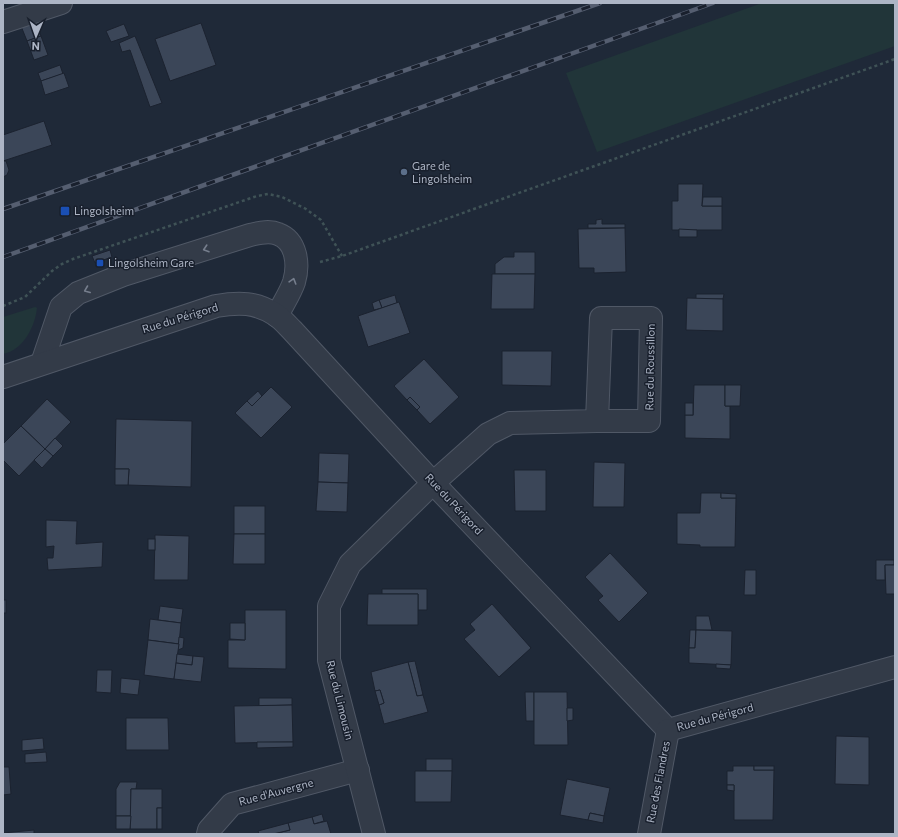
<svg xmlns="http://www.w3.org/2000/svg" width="898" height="837" font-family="Commissioner,sans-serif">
<rect width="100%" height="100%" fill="#1f2938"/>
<g fill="#213539">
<path d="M762 3H895V46L597 152 566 73Z"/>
<path d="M35 307 37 308C35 327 23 350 3 354V317Z"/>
</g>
<g fill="#3b4658" stroke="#1b222f">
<path d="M35 21 41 36 27 41 21 26Z"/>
<path d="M201 23 216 65 170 81 155 39Z"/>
<path d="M124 24 129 36 111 42 106 31Z"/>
<path d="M41 36 48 55 34 60 27 41Z"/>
<path d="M135 36 162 103 150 107 130 50 122 52 119 43Z"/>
<path d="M60 65 63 74 41 81 38 73Z"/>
<path d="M64 73 69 87 45 95 41 81Z"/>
<path d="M44 121 52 145 3 161V135Z"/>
<path d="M3 161H6L9 170 7 175 3 177Z"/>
<path d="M678 184H703L702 206H722V230H672V201H678Z"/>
<path d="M703 197H722V206H702Z"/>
<path d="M602 219V224H625V228H588V224H596V220Z"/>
<path d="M625 228 626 272 594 273V268H579L578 229Z"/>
<path d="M679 229 697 230V237H679Z"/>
<path d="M110 250 112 257 95 263 92 256Z"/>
<path d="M514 252H535V274H495V264L504 257H514Z"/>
<path d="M492 274H535L534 309H491Z"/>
<path d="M696 294H724L723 299H696Z"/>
<path d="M395 295 397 303 382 308 379 300Z"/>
<path d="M687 298 723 299V331L686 330Z"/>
<path d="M379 300 382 308 374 310 372 303Z"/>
<path d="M399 302 410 333 368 347 358 316Z"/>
<path d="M502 351H552L551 386 502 385Z"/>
<path d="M424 359 459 397 430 424 417 410 420 407 410 397 407 400 394 386Z"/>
<path d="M694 385H725V406H730V439L685 438V415H693Z"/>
<path d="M725 385H741L740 406H725Z"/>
<path d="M271 387 292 407 261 438 235 413 247 401 252 406Z"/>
<path d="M258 391 262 396 252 406 247 401Z"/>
<path d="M410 397 420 407 417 410 407 400Z"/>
<path d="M47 399 71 422 45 449 21 426Z"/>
<rect x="685" y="403" width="8" height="12"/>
<path d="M116 419 192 421 191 487 128 485 129 469H115Z"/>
<path d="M21 426 45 449 19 476 3 460V444Z"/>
<path d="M55 438 63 446 53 456 45 449Z"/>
<path d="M45 449 53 456 42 468 34 460Z"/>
<path d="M319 453 349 454 348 483 318 482Z"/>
<path d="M594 462 625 463 624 507H593Z"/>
<path d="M115 469H129L128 485H115Z"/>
<path d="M514 470H546V511H515Z"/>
<path d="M318 482 348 483 347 512 316 511Z"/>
<path d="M701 493H721V498H736L735 547H700V545L677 544V513H700Z"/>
<path d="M721 493 736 494V498H721Z"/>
<rect x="234" y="506" width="31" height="28"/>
<path d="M46 520 77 521 76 544 103 542 102 567 48 570 47 558H53L54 546 46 547Z"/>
<path d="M234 534H265V564H233Z"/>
<path d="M155 535 189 536 188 580H154Z"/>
<rect x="148" y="539" width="7" height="11"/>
<path d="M610 553 648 593 619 622 598 600 603 596 585 577Z"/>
<path d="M876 560H894V565H885V580H876Z"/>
<path d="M885 565H895V594H886Z"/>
<path d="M745 570H756V595H744Z"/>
<path d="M382 589H427V610H418V594H382Z"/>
<path d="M368 594H418V625H367Z"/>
<rect x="3" y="600" width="3" height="13"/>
<path d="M492 604 531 648 499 677 464 639 475 630 470 624Z"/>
<path d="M160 606 183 609 181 623 158 620Z"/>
<path d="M245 610H286V669L228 668V640H245Z"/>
<path d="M696 616H709L712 630H696Z"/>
<path d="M150 619 181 623 179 644 148 640Z"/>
<path d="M230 623H245V640L230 639Z"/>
<path d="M690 630H696L695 648H689Z"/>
<path d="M696 630 732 631 731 665 689 663V648H695Z"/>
<path d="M179 637 184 638 183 648 178 650Z"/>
<path d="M148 640 179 644 174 679 144 675Z"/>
<path d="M177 654 193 656 192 665 176 663Z"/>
<path d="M193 656 204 657 201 682 174 679 176 663 192 665Z"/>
<path d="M415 661 423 695 417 696 408 662Z"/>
<path d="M408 662 417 696 423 695 428 712 384 724 379 705 384 703 380 690 375 691 371 672Z"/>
<path d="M716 664 731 665 730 669 716 668Z"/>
<path d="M97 670H112L111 693 96 692Z"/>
<path d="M121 678 140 680 138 695 120 693Z"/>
<path d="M380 690 384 703 379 705 375 691Z"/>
<path d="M525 692H534V721H526Z"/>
<path d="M534 692H567L568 745H534Z"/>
<path d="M259 698H292V705L259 706Z"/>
<path d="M292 705 293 742 235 743 234 706Z"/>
<path d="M567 708H573V720L567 721Z"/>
<path d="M126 718H168L169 750H126Z"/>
<path d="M836 736 869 737V785L835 784Z"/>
<path d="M43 738 44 749 22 751V740Z"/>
<path d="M257 742H293V747L257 748Z"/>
<path d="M46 752 47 762 25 763V754Z"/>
<rect x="426" y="759" width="26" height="12"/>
<path d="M733 766H754V770H774L773 820H734V785H727V771H733Z"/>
<rect x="754" y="766" width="20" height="4"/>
<path d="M3 767H9L11 794 3 795Z"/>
<path d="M415 771H452L451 802H415Z"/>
<path d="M567 779 610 788 604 816 590 813 588 820 560 815Z"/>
<path d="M120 782H137L136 789H131V816H116V789Z"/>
<path d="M727 785H734V791L727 790Z"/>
<path d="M131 789H162V808H157V829H130Z"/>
<rect x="157" y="808" width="5" height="21"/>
<path d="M590 813 604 816 603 823 588 820Z"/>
<path d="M322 814 324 821 314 824 312 817Z"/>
<path d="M116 816H131L130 829H116Z"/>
<path d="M312 817 314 824 327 821 331 834H273L290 830 288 823Z"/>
<path d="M288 823 290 830 273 834H259L258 831Z"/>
<path d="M34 830V834H3V833Z"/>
</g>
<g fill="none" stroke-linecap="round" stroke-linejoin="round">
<defs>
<g id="minor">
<path d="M3 22 61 3"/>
<path d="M42 363 61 307 78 293 123 275 250 235C259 233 269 230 278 234 297 241 299 265 294 282 290 294 282 305 277 316"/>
<path d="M3 377 216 306C239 302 256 302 276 315 282 319 287 325 292 330L433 483 668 730 895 667"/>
<path d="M208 834 209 830 232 804 358 770"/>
<path d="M374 834 329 660V606L350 564 433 483 488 434 510 423 597 421H649L651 318H601L597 421"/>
<path d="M649 834 668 730"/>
</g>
</defs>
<use href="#minor" stroke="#505866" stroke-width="24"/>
<g stroke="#3f5256" stroke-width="2.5" stroke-dasharray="3 3" stroke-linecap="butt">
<path d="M320 262 342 256 895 59"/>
<path d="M3 306 25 297 52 271 62 264 73 259 257 196 268 194 282 197 306 209 321 220 342 256"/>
</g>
<use href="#minor" stroke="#333b48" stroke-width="22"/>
<defs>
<g id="rail">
<path d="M3 209 600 3"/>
<path d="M3 257 713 3"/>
</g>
</defs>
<use href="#rail" stroke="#555e70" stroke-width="4.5"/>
<use href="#rail" stroke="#19202d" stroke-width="3" stroke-dasharray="9" stroke-linecap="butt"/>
</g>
<defs><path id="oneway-chevron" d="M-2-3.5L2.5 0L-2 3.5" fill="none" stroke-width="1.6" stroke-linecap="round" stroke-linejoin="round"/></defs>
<g stroke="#767e8d">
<use href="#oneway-chevron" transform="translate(206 249) rotate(162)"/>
<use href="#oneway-chevron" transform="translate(293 281) rotate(-73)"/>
<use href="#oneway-chevron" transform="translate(87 290) rotate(158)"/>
</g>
<circle fill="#5c6f8a" stroke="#19202d" stroke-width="1.5" cx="404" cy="172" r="4"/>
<g fill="#1a4fb4" stroke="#19202d" stroke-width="1.5">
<rect x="60" y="206" width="10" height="10" rx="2"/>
<rect x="96" y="259" width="8" height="8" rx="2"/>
</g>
<g text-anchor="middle" stroke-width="3" stroke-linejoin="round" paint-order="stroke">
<g font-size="11" fill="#adb5c5" stroke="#19202d" text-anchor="start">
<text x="412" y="170">Gare de<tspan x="412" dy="13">Lingolsheim</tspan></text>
<text x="74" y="215">Lingolsheim</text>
<text x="108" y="267">Lingolsheim Gare</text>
</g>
<g font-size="11" fill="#adb5c5" stroke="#19202d">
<text transform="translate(180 318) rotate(-17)" y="4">Rue du Périgord</text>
<text transform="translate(650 367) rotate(-89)" y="4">Rue du Roussillon</text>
<text transform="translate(454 504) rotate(47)" y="4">Rue du Périgord</text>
<text transform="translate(340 700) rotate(76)" y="4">Rue du Limousin</text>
<text transform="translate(715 717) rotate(-15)" y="4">Rue du Périgord</text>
<text transform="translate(658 782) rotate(-79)" y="4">Rue des Flandres</text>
<text transform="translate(276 792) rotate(-15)" y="4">Rue d'Auvergne</text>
</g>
</g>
<rect width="898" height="837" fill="none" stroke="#adb5c5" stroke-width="8"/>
<g transform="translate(36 36) rotate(182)" stroke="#19202d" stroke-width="3" paint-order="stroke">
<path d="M0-3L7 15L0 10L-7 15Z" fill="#adb5c5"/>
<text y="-6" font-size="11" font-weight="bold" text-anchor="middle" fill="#adb5c5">N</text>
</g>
</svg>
